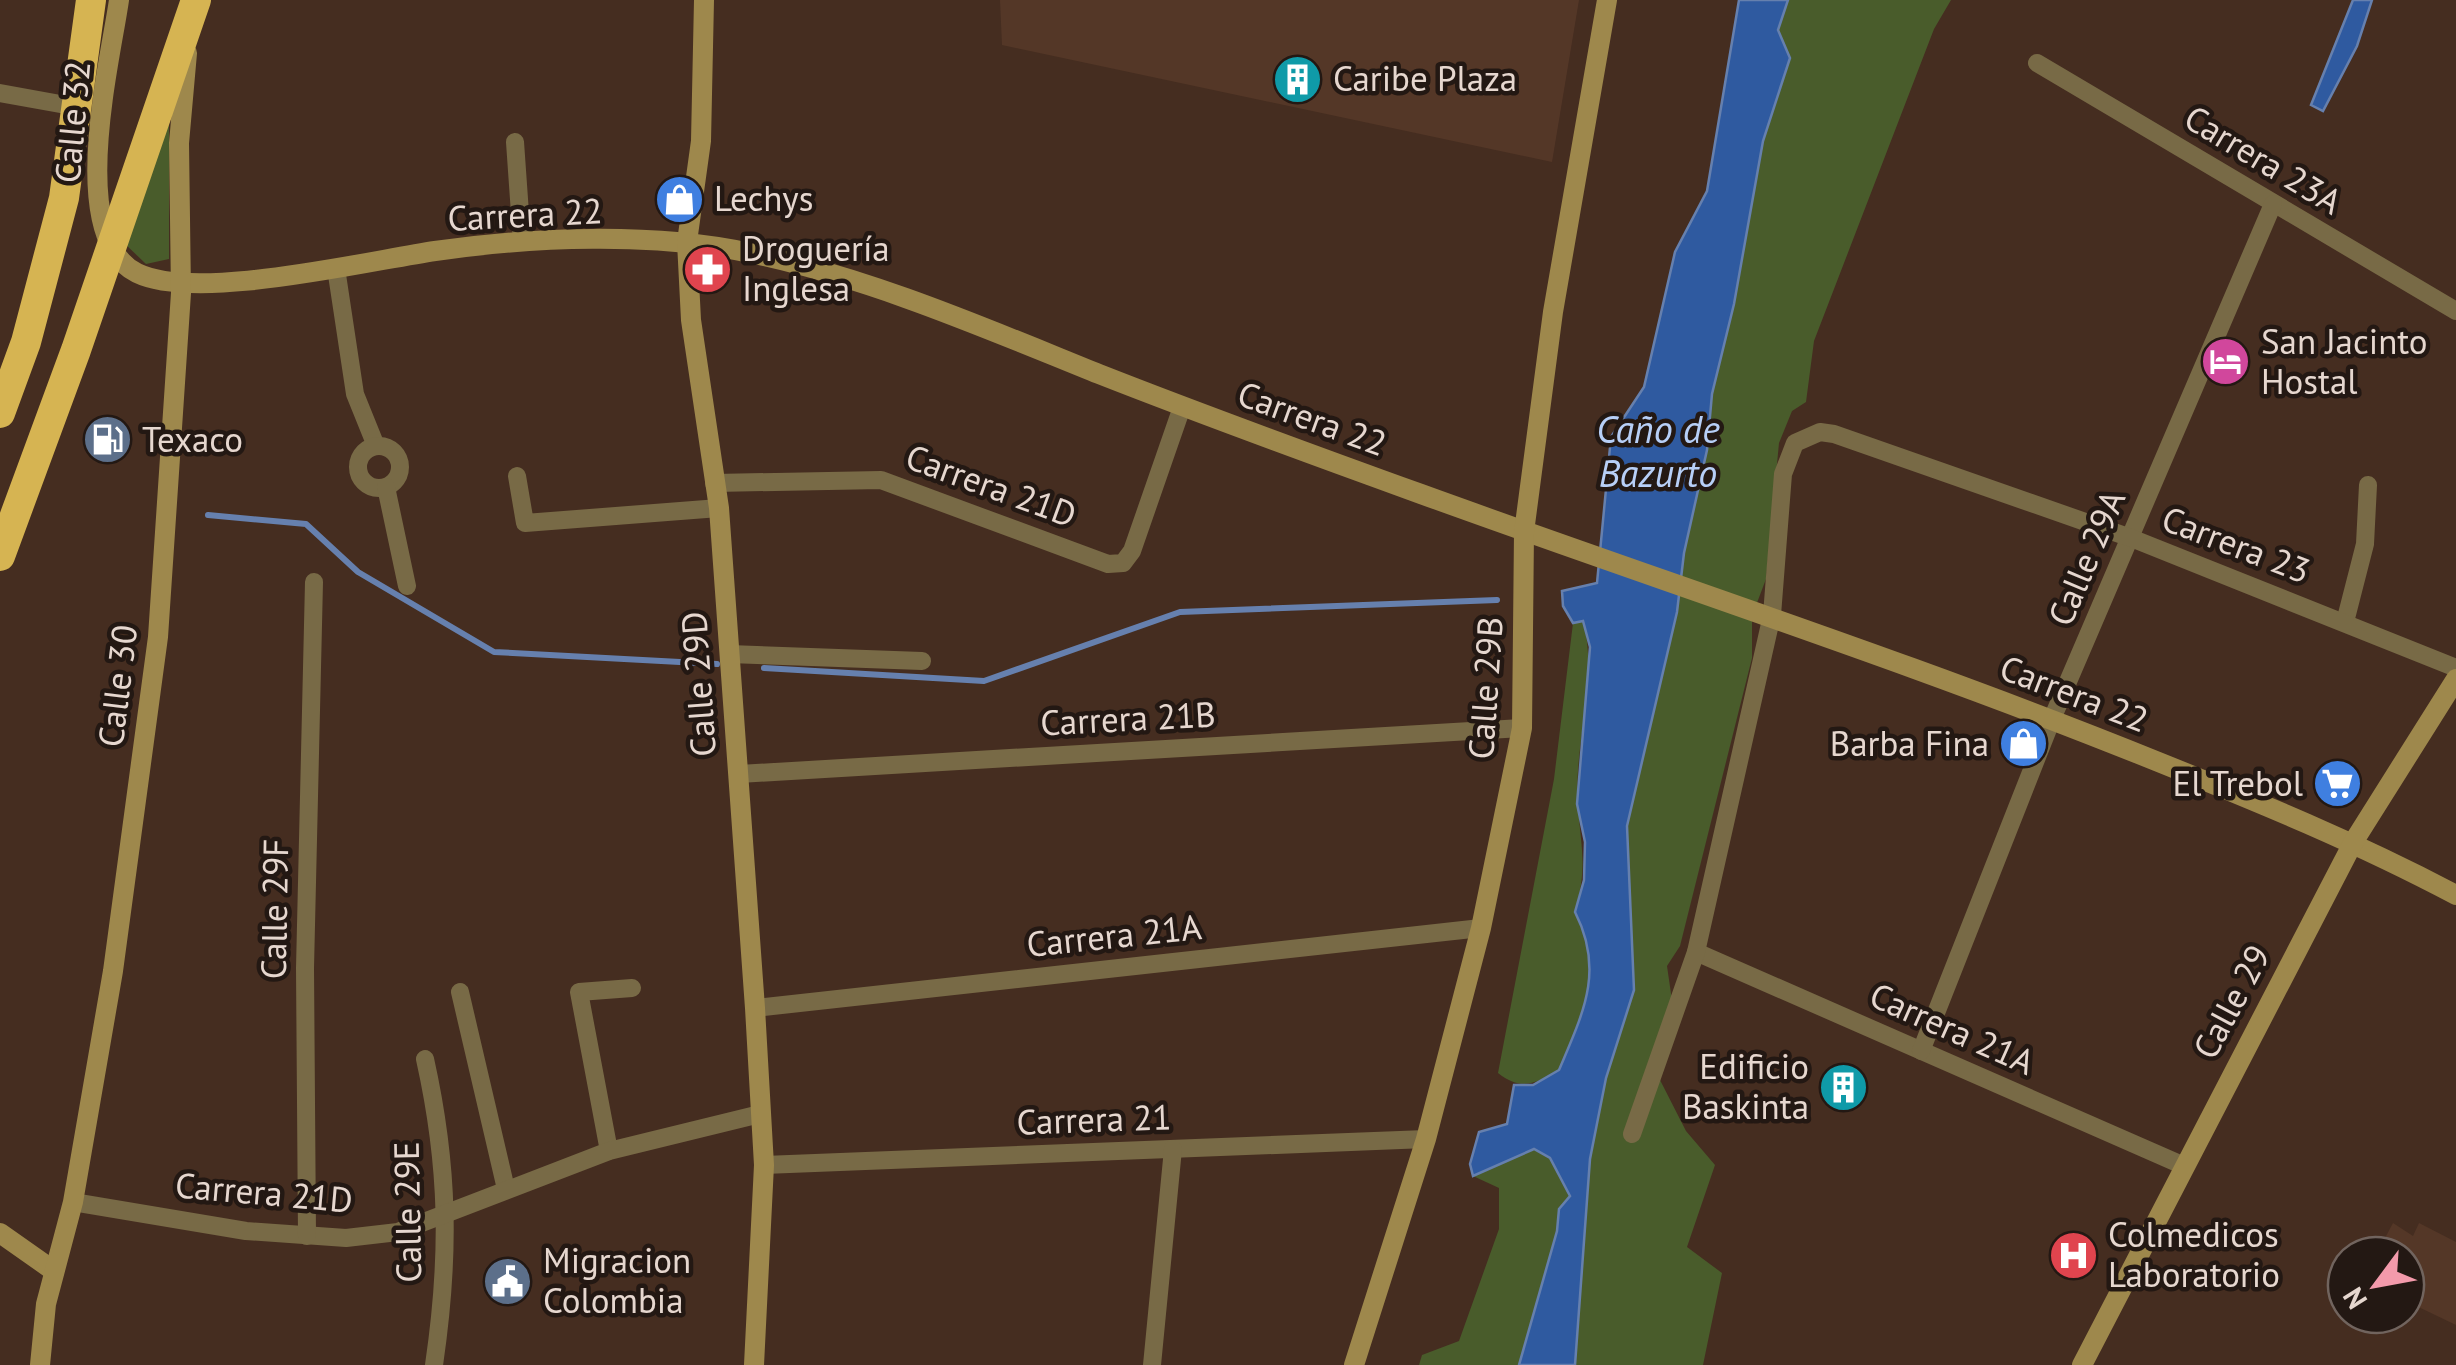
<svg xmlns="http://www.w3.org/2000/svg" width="2456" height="1365" font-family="'PT Sans',sans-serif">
<rect width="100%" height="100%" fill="#452d20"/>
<g fill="#543727">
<path d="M1000 0H1579L1552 162 1002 45Z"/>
<path d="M2393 1223 2413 1236 2419 1223 2456 1242V1325L2406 1301V1255H2376Z"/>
</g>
<g fill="#495c2b">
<path d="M1788 0H1951L1934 29 1814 341 1806 402 1792 411 1779 443 1766 579 1752 616V658L1680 946 1667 966 1675 1021 1660 1080 1686 1131 1715 1165 1687 1247 1722 1273 1703 1365H1575L1590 1159 1606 1078 1634 990 1627 826 1677 612 1684 553 1707 450 1712 394 1734 304 1763 141 1790 58 1778 30Z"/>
<path d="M169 106V259L146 264 123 242Z"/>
<path d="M1583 620C1599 681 1573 744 1578 805 1581 851 1588 865 1575 912 1605 971 1583 1013 1559 1070 1535 1084 1521 1091 1498 1073L1554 779 1573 623Z"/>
<path d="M1534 1149 1550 1157 1570 1196 1559 1209 1557 1231 1519 1365H1419L1422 1355 1459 1341 1499 1229V1188L1473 1176Z"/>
</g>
<g fill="#2f5aa0" stroke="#6680ae" stroke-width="2.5">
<path d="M1739 0H1788L1778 30 1790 58 1763 141 1734 304 1712 394 1707 450 1684 553 1677 612 1627 826 1634 990 1606 1078 1590 1159 1575 1365H1519L1557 1231 1559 1209 1570 1196 1550 1158 1534 1149 1473 1176 1470 1164 1479 1132 1507 1124 1514 1085H1533L1559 1070C1583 1013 1605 971 1575 912L1584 880 1585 842 1577 804 1590 647 1583 621 1573 623 1563 606 1562 591 1597 583 1611 437 1644 387 1675 252 1707 191Z"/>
<path d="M2353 0H2372L2357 46 2323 111 2311 105Z"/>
</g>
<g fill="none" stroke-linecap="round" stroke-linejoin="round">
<g stroke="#6680ae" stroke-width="6">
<path d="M208 515 306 524 358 572 494 652 717 664"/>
<path d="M764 668 984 681 1180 612 1497 600"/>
</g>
<g stroke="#786a46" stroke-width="18">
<path d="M2037 63 2456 311"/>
<path d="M0 93 77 107"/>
<path d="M515 142 522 242"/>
<path d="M336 268 355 394 376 446"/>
<circle cx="379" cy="467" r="21"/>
<path d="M517 476 525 523 719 508"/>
<path d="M714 483 881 480 1108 564 1123 563 1132 551 1182 407"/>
<path d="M386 487 407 586"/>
<path d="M2345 622 2365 544 2368 485"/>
<path d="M729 654 922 661"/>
<path d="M739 774 1522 728"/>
<path d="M1696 952 2182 1165"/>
<path d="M460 992 506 1189"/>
<path d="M755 1008 1481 928"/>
<path d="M1921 1051 2052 719 2273 204"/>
<path d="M425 1059C449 1167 450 1256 434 1365"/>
<path d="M1632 1134 1696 952 1772 615 1783 474 1795 443 1820 432 1834 434 2131 538 2456 668"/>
<path d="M609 1151 579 992 632 988"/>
<path d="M764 1165 1426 1139"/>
<path d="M73 1202 246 1231 346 1238 398 1232 609 1151 760 1114"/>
<path d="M307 1236 305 968 314 582"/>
<path d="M1152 1365 1173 1149"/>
</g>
<g stroke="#9e884c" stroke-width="20">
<path d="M119 0C110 63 66 238 137 273 196 302 367 261 435 251 533 237 653 232 750 253 870 278 985 328 1099 374 1206 416 1313 455 1421 494 1666 583 1914 663 2156 761 2258 802 2358 843 2456 895"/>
<path d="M704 0 701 141 687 242 691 320 719 508 755 1008 764 1165 754 1365"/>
<path d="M0 1233 54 1271"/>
<path d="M40 1365 46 1304 73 1202 113 971 158 637 181 293 179 143 187 53"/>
<path d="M1354 1365 1426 1139 1481 928 1522 728 1524 532 1553 312 1607 0"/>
<path d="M2082 1365 2354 841 2456 679"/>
</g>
<g stroke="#d6b452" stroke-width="30">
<path d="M0 413 26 342 64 198 91 0"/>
<path d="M0 556 76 350 196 0"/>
</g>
</g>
<defs>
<symbol id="building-disc" viewBox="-11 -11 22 22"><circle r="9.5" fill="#0f9aa8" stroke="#231813"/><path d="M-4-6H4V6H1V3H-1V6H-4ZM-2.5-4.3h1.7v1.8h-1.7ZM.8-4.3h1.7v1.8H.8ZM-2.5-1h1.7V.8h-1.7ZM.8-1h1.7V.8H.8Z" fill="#fff"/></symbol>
<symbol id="shop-disc" viewBox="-11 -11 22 22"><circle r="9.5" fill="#3f7fe0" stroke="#231813"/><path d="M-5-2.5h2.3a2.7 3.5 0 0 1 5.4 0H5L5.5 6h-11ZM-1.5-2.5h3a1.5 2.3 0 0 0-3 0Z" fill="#fff"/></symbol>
<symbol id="pharmacy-disc" viewBox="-11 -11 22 22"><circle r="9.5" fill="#e0444e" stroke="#231813"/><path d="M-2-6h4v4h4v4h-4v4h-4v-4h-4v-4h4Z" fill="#fff"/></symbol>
<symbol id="hotel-disc" viewBox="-11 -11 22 22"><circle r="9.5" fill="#d1479c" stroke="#231813"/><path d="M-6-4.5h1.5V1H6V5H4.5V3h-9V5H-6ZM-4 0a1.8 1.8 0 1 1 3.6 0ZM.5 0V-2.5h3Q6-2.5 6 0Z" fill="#fff"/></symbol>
<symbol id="fuel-disc" viewBox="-11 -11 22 22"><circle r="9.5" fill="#5c6f8a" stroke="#231813"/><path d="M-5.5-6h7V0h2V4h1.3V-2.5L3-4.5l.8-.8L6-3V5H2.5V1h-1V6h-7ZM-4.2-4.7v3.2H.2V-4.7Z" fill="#fff"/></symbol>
<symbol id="supermarket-disc" viewBox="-11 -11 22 22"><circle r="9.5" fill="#3f7fe0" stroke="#231813"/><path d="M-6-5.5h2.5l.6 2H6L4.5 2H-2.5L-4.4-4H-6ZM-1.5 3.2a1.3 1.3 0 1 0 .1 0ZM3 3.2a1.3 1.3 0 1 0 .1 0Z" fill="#fff"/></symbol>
<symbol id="hospital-disc" viewBox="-11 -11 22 22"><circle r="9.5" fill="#e0444e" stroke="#231813"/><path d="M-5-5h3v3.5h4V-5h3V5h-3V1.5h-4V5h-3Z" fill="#fff"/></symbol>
<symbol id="civic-disc" viewBox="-11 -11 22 22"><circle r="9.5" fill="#5c6f8a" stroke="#231813"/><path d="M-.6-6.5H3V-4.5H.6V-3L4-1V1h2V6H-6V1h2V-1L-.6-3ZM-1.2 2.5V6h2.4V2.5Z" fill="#fff"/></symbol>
</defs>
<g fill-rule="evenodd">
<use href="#building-disc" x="1270" y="52" width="55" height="55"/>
<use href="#shop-disc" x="652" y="172" width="55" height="55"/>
<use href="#pharmacy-disc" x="680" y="242" width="55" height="55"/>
<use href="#hotel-disc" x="2198" y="334" width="55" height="55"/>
<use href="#fuel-disc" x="80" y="412" width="55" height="55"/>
<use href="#shop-disc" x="1996" y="716" width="55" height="55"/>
<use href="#supermarket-disc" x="2310" y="756" width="55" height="55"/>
<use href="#building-disc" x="1816" y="1060" width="55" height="55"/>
<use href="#hospital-disc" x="2046" y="1228" width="55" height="55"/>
<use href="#civic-disc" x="480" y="1254" width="55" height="55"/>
</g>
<g text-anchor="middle" stroke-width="9" stroke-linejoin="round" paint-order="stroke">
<g font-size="35" fill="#e6d7cf" stroke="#231813" text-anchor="start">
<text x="1333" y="91">Caribe Plaza</text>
<text x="714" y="211">Lechys</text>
<text x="742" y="261">Droguería<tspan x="742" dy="40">Inglesa</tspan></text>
<text x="2261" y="354">San Jacinto<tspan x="2261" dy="40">Hostal</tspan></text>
<text x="142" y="452">Texaco</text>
<text x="1989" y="756" text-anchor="end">Barba Fina</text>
<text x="2303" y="796" text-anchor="end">El Trebol</text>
<text x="1809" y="1079" text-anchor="end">Edificio<tspan x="1809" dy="40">Baskinta</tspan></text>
<text x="2108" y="1247">Colmedicos<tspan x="2108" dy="40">Laboratorio</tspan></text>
<text x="543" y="1273">Migracion<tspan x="543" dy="40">Colombia</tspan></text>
</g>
<g font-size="35" fill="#e6d7cf" stroke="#231813">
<text transform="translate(73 122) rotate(-85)" y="12">Calle 32</text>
<text transform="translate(2263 160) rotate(31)" y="12">Carrera 23A</text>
<text transform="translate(525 215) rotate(-3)" y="12">Carrera 22</text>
<text transform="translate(1312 419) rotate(20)" y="12">Carrera 22</text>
<text transform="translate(991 486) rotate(20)" y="12">Carrera 21D</text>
<text transform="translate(2236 545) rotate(21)" y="12">Carrera 23</text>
<text transform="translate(2087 558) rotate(-67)" y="12">Calle 29A</text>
<text transform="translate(699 684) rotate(-94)" y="12">Calle 29D</text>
<text transform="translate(118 686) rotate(-83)" y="12">Calle 30</text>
<text transform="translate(1486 688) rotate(-86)" y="12">Calle 29B</text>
<text transform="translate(2074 694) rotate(21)" y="12">Carrera 22</text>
<text transform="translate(1128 719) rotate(-3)" y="12">Carrera 21B</text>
<text transform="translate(275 909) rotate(-89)" y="12">Calle 29F</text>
<text transform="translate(1114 936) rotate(-6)" y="12">Carrera 21A</text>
<text transform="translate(2232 1002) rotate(-62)" y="12">Calle 29</text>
<text transform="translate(1952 1029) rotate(24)" y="12">Carrera 21A</text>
<text transform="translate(1094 1120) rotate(-2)" y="12">Carrera 21</text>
<text transform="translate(264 1193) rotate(5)" y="12">Carrera 21D</text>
<text transform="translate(408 1212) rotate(-91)" y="12">Calle 29E</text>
</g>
<g font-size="38" font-style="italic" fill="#b7cff7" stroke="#231813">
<text x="1658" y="443">Caño de<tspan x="1658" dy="44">Bazurto</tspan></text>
</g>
</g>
<g transform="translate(2376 1285) rotate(238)"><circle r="48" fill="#231813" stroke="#71645e" stroke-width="2.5"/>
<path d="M0-8L18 38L0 25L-18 38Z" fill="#f39aab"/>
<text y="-15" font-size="28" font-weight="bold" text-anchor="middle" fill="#e6d7cf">N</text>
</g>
</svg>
